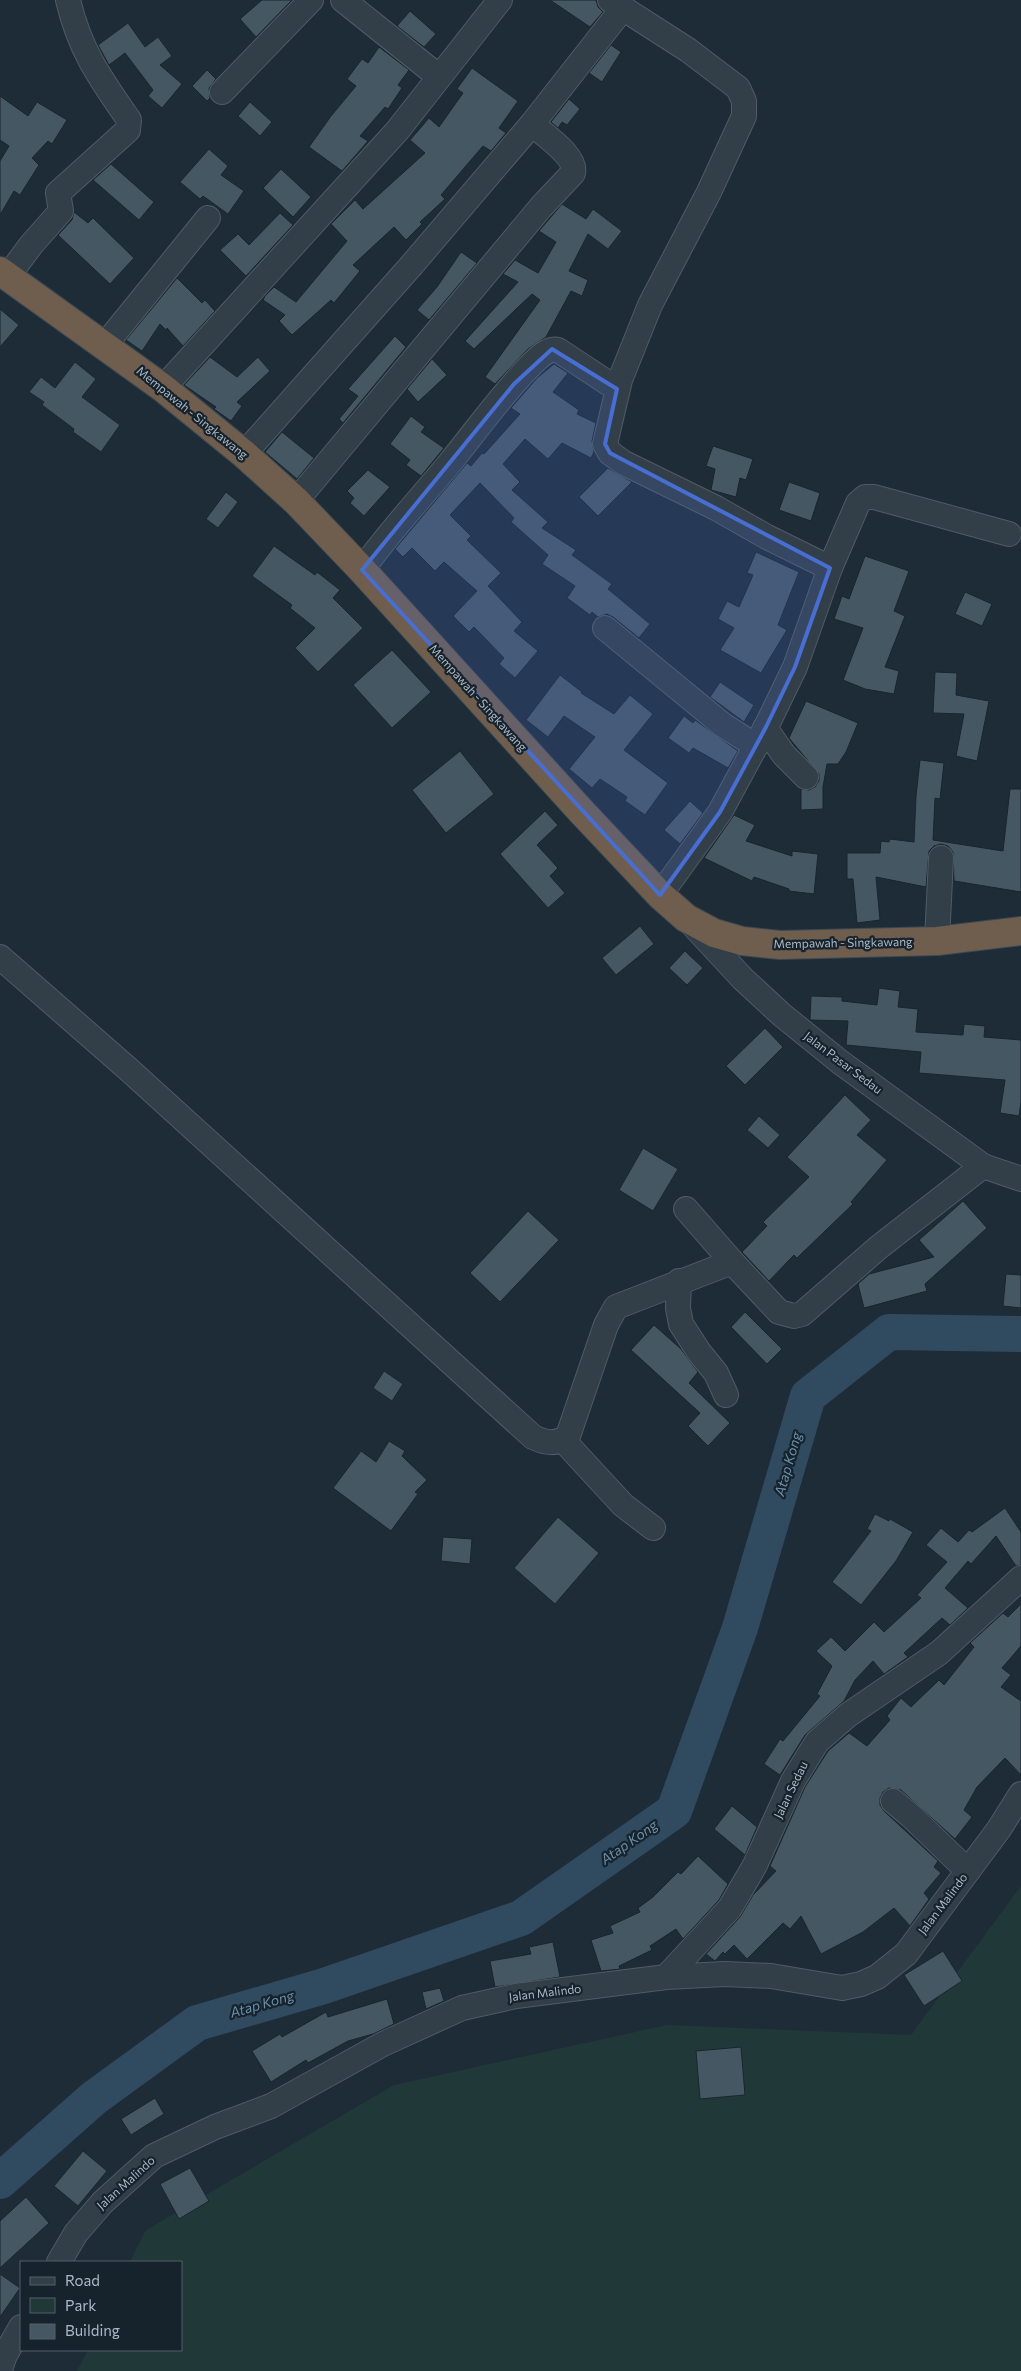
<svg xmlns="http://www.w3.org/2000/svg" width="1021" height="2371" font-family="Commissioner,sans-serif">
<rect width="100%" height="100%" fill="#1e2c38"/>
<path fill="#203938" d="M1021 1886V2371H77L88 2350H181V2262H130L146 2230 394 2085 667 2025 911 2035Z"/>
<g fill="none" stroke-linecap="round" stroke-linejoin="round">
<path stroke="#304b60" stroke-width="36" d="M0 2181 94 2098 197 2023 324 1986 521 1918 674 1811 740 1628 808 1396 889 1332 1021 1334"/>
</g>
<g fill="#465764" stroke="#19252e">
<path d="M262 0H292L256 37 240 19Z"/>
<path d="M550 0H596L598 7 603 12 590 27Z"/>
<path d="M410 11 436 34 424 47 397 26Z"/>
<path d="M128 23 145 47 158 37 172 56 160 65 182 84 162 108 148 96 153 90 125 53 109 65 98 45Z"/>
<path d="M611 45 621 52 602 82 589 73Z"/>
<path d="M379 47 409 70 398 85 402 88 388 109 385 107 360 136 368 141 342 171 309 147 331 116 356 86 347 79 362 59 368 63Z"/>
<path d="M472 68 518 101 499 128 506 133 491 151 483 146 441 195 445 199 420 222 422 224 406 240 394 227 353 265 360 271 334 303 331 300 292 335 279 321 285 315 263 300 265 296 274 287 296 302 347 241 331 224 355 200 363 209 425 153 410 140 429 118 439 127 463 93 457 89Z"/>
<path d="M207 70 216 79 209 88 210 98 207 101 192 86Z"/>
<path d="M0 96 28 116 37 102 67 120 52 144 48 141 32 158 39 165 20 195 14 191 0 215V161L9 146 0 140Z"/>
<path d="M569 99 580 109 567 125 562 122 558 128 551 122Z"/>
<path d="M250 102 272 122 260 136 238 116Z"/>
<path d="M209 149 228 166 221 175 244 191 228 214 203 196 200 199 180 182Z"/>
<path d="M111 164 154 202 139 220 93 180Z"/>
<path d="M281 169 311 197 293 217 263 188Z"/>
<path d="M562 204 586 219 593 209 622 231 608 249 588 234 569 271 588 280 582 296 571 291 546 337 528 349 495 384 485 377 540 300 532 294 474 349 465 341 518 282 503 274 515 260 538 273 556 242 539 231Z"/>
<path d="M74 212 88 223 93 218 134 258 110 284 58 235 72 220Z"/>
<path d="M280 213 293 225 246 276 220 250 238 234 249 245Z"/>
<path d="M461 252 477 263 429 320 417 310 437 287Z"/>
<path d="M177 278 202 303 205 300 215 311 183 346 167 328 166 330 160 324 142 351 126 340Z"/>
<path d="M0 309 19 325 0 347Z"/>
<path d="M395 336 406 347 343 423 339 419 358 396 348 389Z"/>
<path d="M210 357 237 377 258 357 270 371 237 402 242 406 231 421 214 409 216 407 184 385Z"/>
<path d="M432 359 447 375 418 402 407 389Z"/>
<path d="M75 362 96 379 82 397 120 425 101 452 73 432 74 429 42 405 44 402 29 392 41 377 55 388Z"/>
<path d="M554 364 568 373 553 392 579 410 577 414 596 423 592 441 594 452 591 458 562 443 548 459 525 439 503 464 520 482 512 490 548 522 542 528 576 550 572 555 612 584 608 589 650 624 639 638 613 617 607 614 598 617 592 612 590 615 567 598 575 586 542 564 548 555 511 522 514 518 480 483 450 515 471 536 467 540 501 573 488 586 522 622 514 631 538 651 515 678 499 664 504 658 474 627 469 632 453 616 477 591 444 562 435 571 412 548 403 557 395 549 467 463 471 466 482 453 484 454 520 414 511 408 537 378Z"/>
<path d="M411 416 425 427 421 432 444 448 421 476 406 465 410 460 390 444Z"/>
<path d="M282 432 314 458 297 479 265 452Z"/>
<path d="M713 446 753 459 746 480 740 478 736 497 711 490 715 469 706 466Z"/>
<path d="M608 468 632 482 598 516 579 497Z"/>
<path d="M368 470 390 487 364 516 350 503 354 498 347 491Z"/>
<path d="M789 482 820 493 811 521 779 510Z"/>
<path d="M226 492 238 502 218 528 206 519Z"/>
<path d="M274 546 315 575 317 572 340 590 333 598 363 628 318 672 295 648 315 628 290 608 292 605 252 576Z"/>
<path d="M756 552 799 572 778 625 787 630 761 673 720 650 734 628 718 619 727 601 739 607 753 575 747 573Z"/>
<path d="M865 556 909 571 894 611 905 616 885 667 899 671 894 694 865 689 843 680 863 628 834 619 842 596 849 599Z"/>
<path d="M965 592 992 604 982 626 955 614Z"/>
<path d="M392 650 431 692 392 728 353 685Z"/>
<path d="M935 672 957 673 956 695 989 701 977 761 956 756 964 714 933 713Z"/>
<path d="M560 675 582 692 581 693 614 714 630 695 653 714 624 750 668 783 645 815 625 801 627 797 600 779 592 788 569 769 595 737 564 716 548 737 526 720Z"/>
<path d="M720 682 754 705 744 722 710 697Z"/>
<path d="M806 701 858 723 846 752 838 764H827L823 787V809L801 810V789L809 790 815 787 819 781V774L789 738Z"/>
<path d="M684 716 693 723 695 720 738 751 728 768 693 748 689 753 668 738Z"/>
<path d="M460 751 494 794 446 833 412 790Z"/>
<path d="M920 760 944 763 940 799 935 798 933 840 1003 851 1010 789H1021V892L954 881 953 852 948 846 941 844 934 846 929 851 926 887 876 877 880 920 857 923 853 879H847V853H880L881 841 889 842 890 839 914 842 916 796Z"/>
<path d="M690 801 703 813 680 844 664 830Z"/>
<path d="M545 811 558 825 537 845 558 868 550 876 565 893 548 908 500 854Z"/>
<path d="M734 815 755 825 746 841 792 856V851L818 854 814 894 789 891V889L754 877 752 881 704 858Z"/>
<path d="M640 926 654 944 616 975 602 958Z"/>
<path d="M685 951 703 968 687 985 669 968Z"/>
<path d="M879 988 900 991 898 1007 918 1009 916 1032 963 1035 964 1024 985 1026 984 1037 1021 1040V1102L1019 1116 1000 1113 1005 1080 919 1073 921 1052 846 1045 848 1021 810 1020 811 996 842 997V1001L877 1005Z"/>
<path d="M765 1028 783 1047 745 1085 726 1066Z"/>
<path d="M845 1095 871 1120 857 1135 887 1160 851 1202 853 1204 797 1258 794 1255 769 1281 742 1252 767 1226 763 1222 809 1177 787 1157Z"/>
<path d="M759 1116 780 1135 768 1148 747 1130Z"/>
<path d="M643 1148 678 1169 653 1211 619 1190Z"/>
<path d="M963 1201 987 1228 925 1284 927 1291 864 1308 858 1284 869 1274 934 1257 919 1240Z"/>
<path d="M528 1211 559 1240 500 1302 470 1273Z"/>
<path d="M1006 1274 1021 1275V1308L1003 1306Z"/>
<path d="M745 1312 782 1349 767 1364 731 1327Z"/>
<path d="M654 1325 681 1349 698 1372 689 1383 730 1423 708 1446 688 1426 700 1413 631 1350Z"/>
<path d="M384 1371 403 1384 392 1401 373 1388Z"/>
<path d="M389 1441 405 1451 402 1456 427 1480 415 1492 418 1494 391 1531 333 1488 361 1451 376 1462Z"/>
<path d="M1005 1508 1021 1532V1565L1016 1566 996 1536 971 1564 968 1561 945 1588 968 1608 950 1625 942 1618 904 1653 908 1657 884 1674 873 1661 855 1680 844 1701 805 1735 780 1775 764 1764 780 1739 783 1741 820 1696 817 1694 832 1666 816 1651 831 1637 845 1651 874 1622 884 1632 921 1598 917 1595 947 1562 926 1545 941 1528 958 1542 969 1530 972 1532Z"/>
<path d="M875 1514 889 1521 890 1519 913 1532 896 1561 861 1605 832 1582 871 1531 867 1529Z"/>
<path d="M558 1517 599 1553 555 1604 514 1568Z"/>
<path d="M443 1537 472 1539 470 1564 441 1561Z"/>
<path d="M1021 1604V1646L1002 1668 1011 1675 1001 1687 1021 1701V1775L1005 1758 977 1787 964 1810 972 1817 955 1839 901 1790 889 1788 883 1792 880 1798V1805L884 1811 938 1861 934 1867 941 1873 924 1893 929 1899 910 1926 894 1908 863 1932 821 1954 801 1916 790 1929 783 1923 747 1959 734 1945 725 1954 723 1952 715 1961 706 1954 740 1917 753 1895 776 1871 770 1866 805 1787 828 1751 849 1733 867 1746 890 1720 887 1716 901 1698 911 1707 939 1680 944 1685 974 1647 970 1643 1003 1613 1008 1617Z"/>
<path d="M732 1806 757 1827 745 1855 714 1829Z"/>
<path d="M698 1856 728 1884 719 1900 683 1939 676 1929 650 1946 652 1950 619 1966 620 1969 601 1971 591 1940 613 1933 610 1926 640 1912 638 1908 653 1897 678 1872 681 1874Z"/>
<path d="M553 1942 560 1977 495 1987 490 1961 531 1954 529 1947Z"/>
<path d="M943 1951 962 1981 924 2006 904 1975Z"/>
<path d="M440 1988 444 2001 426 2009 422 1992Z"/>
<path d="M387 1999 394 2024 373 2034 348 2041 308 2063 306 2060 271 2082 252 2051 280 2034 282 2037 326 2012 328 2017Z"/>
<path d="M741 2047 745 2095 700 2099 696 2051Z"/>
<path d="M155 2098 164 2114 131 2135 121 2119Z"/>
<path d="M83 2151 107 2171 78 2206 54 2186Z"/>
<path d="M190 2168 209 2201 179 2219 160 2184Z"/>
<path d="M26 2197 49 2223 0 2268V2221Z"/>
<path d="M0 2274 20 2288 0 2317Z"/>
</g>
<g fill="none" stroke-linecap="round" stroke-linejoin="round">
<defs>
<g id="minor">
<path d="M343 0 438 76"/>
<path d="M610 0 688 50 738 88 744 101V116L709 192 650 305 620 380 605 444 610 453 624 463 716 508 767 537 830 568 795 667 766 727 720 812 660 895"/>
<path d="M222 92 311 0"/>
<path d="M8 276 31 245 61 211 58 193 128 130 129 120C100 78 80 51 68 0"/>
<path d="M105 345 208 218"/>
<path d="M163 388 397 131 500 0"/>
<path d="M244 454 410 267 532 124 623 8"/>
<path d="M296 501 541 207 573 173C577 156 544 135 532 124"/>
<path d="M830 568 858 503 865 497H874L1009 534"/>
<path d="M362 570C389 532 420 499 449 464 475 432 499 398 527 369 534 362 547 347 558 350L617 389"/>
<path d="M605 628 723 725 756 746"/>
<path d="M765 728 784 755 806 777"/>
<path d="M691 923 743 979 782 1015 840 1062 983 1166 1021 1179"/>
<path d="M937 941 941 858"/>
<path d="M0 957 127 1068 533 1437C546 1443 556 1445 568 1436L606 1325 616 1307 727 1264H734L779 1312 794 1316 802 1314 879 1247 983 1166"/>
<path d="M686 1209 734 1264"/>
<path d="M679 1281 678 1308 681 1324 699 1352 716 1373 726 1395"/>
<path d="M563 1440 623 1505 653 1528"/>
<path d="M893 1801 911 1816 968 1871"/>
<path d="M666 1977 730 1908 755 1865 793 1781 817 1742 848 1715 939 1653 1021 1578"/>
<path d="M59 2262 76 2233 103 2202 154 2156 215 2127 271 2106 383 2044 462 2008 516 1996 666 1977 725 1974 771 1976 842 1988 861 1984 877 1977 906 1954 999 1829 1021 1794"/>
<path d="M0 2369 5 2355 21 2327"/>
</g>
<path id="highway" d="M0 271 163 388 244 454 296 501 362 570 580 810 660 895 686 918 714 933 742 941 780 945 937 941 1021 931"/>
</defs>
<use href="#minor" stroke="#4f5c66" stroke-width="26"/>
<use href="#highway" stroke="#3c4952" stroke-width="30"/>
<use href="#minor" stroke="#323e48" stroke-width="24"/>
<use href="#highway" stroke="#6f5e4e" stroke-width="28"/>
</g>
<path fill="#486ed2" fill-opacity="0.2" stroke="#486ed2" stroke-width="4" stroke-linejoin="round" d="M552 349 617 389 605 444 610 453 830 568 795 667 766 727 720 812 660 895 362 570 514 384Z"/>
<g text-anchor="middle" stroke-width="4.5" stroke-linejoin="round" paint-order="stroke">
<g font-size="12" fill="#acb9c5" stroke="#17232c">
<text transform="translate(192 413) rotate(39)" y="4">Mempawah - Singkawang</text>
<text transform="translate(478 698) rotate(48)" y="4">Mempawah - Singkawang</text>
<text transform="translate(843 943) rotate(-1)" y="4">Mempawah - Singkawang</text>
<text transform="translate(843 1063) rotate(37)" y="4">Jalan Pasar Sedau</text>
<text transform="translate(791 1790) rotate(-64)" y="4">Jalan Sedau</text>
<text transform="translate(943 1904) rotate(-53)" y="4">Jalan Malindo</text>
<text transform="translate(545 1993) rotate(-7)" y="4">Jalan Malindo</text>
<text transform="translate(126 2183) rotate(-42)" y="4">Jalan Malindo</text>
</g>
<g font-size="14" font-style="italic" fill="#6a8fab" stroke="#17232c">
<text transform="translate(788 1464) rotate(-74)" y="5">Atap Kong</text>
<text transform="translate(629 1842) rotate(-35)" y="5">Atap Kong</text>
<text transform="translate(262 2004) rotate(-16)" y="5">Atap Kong</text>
</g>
</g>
<rect x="20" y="2261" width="162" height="90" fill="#17232c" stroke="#535f69"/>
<rect x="30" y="2277" width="25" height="8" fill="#323e48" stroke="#535f69"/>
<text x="65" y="2286" font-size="15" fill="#acb9c5">Road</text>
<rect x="30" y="2298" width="25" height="15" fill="#203938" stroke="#535f69"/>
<text x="65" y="2311" font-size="15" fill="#acb9c5">Park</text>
<rect x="30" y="2324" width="25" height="15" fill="#465764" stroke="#535f69"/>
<text x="65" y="2336" font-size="15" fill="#acb9c5">Building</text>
</svg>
